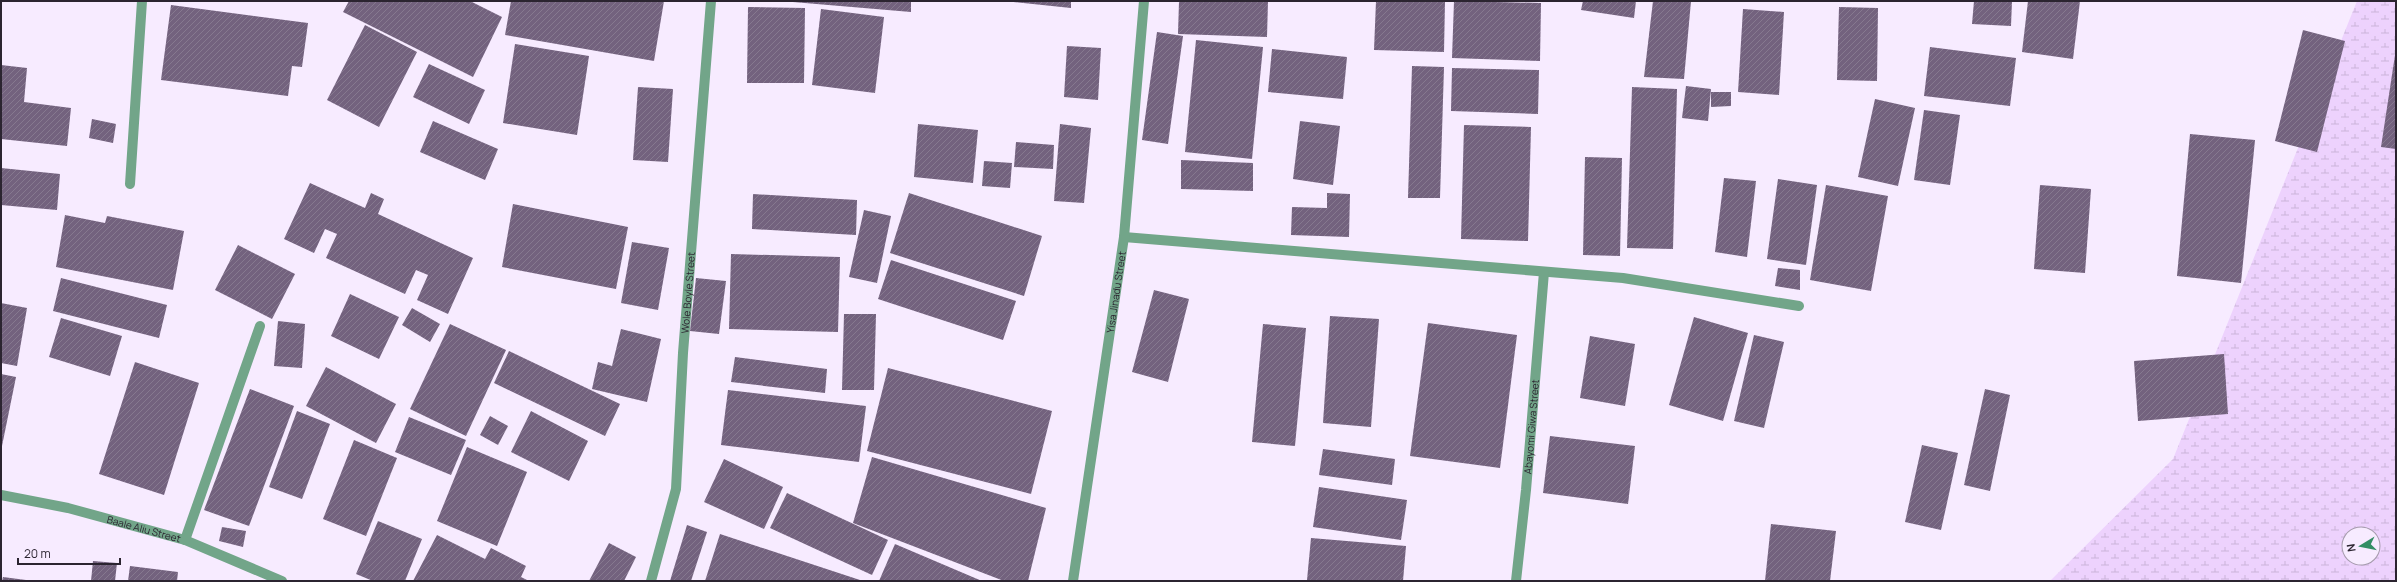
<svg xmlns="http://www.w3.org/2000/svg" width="2397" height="582" font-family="Manrope,sans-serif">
<defs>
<pattern id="wetland-marsh" width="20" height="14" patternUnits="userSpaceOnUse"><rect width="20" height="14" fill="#edd2fd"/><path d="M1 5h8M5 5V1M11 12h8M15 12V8" fill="none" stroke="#cbb4d9"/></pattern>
<pattern id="building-hatch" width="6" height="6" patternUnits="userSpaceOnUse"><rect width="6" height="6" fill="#73627e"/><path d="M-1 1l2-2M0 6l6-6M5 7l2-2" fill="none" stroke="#86798f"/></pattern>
</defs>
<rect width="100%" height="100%" fill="#f7ebff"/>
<path fill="url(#wetland-marsh)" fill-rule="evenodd" d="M2357 1H2396V581H2050L2173 459ZM2349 534H2373V558H2349Z"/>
<g fill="url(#building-hatch)">
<path d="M349 1H470L502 17 473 77 343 12Z"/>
<path d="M511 1H664L654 61 505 35Z"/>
<path d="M781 1H911V12Z"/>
<path d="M1004 1H1071V8Z"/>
<path d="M1179 1H1268L1267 37 1178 34Z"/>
<path d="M1376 1H1445L1444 52 1374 50Z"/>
<path d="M1454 1 1541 3 1540 61 1452 58Z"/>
<path d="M1583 1H1636L1634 18 1581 10Z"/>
<path d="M1653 1H1691L1684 79 1644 77Z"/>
<path d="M1974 1H2012L2011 26 1972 24Z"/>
<path d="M2028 1H2080L2073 59 2022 52Z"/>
<path d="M171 5 308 23 302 67 292 66 288 96 161 80Z"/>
<path d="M748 7 805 8 804 83H747Z"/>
<path d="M1839 7 1878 8 1877 81 1837 80Z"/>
<path d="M821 9 884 17 875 93 812 85Z"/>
<path d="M1743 9 1784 12 1779 95 1738 92Z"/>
<path d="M365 25 417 52 379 127 327 100Z"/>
<path d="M2303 30 2345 41 2317 152 2275 141Z"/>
<path d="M1157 32 1183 36 1168 144 1142 140Z"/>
<path d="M1196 40 1263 47 1252 159 1185 152Z"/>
<path d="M515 44 589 56 577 135 503 123Z"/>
<path d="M1067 46 1101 48 1098 100 1064 97Z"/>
<path d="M1930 47 2016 58 2010 106 1924 96Z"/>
<path d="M1272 49 1347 57 1343 99 1268 92Z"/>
<path d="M2395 55H2396V149L2381 147Z"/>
<path d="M429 64 485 90 469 124 413 97Z"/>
<path d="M1 65 27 68 24 102 71 108 67 146 1 139Z"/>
<path d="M1412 66 1444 67 1440 198H1408Z"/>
<path d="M1452 68 1539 70 1538 114 1451 111Z"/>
<path d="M1686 86 1711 89 1708 121 1682 118Z"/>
<path d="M638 87 673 89 668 162 633 160Z"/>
<path d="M1632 87 1677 89 1673 249 1627 248Z"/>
<path d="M1711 92H1731V106L1711 107Z"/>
<path d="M1875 99 1915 108 1898 186 1858 177Z"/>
<path d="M1924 110 1960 115 1950 185 1914 180Z"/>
<path d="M92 119 116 124 113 143 89 138Z"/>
<path d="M433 121 498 149 485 180 420 152Z"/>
<path d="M1300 121 1340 126 1333 185 1293 179Z"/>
<path d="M918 124 978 130 973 183 914 177Z"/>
<path d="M1060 124 1091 128 1084 203 1054 201Z"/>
<path d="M1464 125 1531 127 1528 241 1461 239Z"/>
<path d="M2190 134 2255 140 2241 283 2177 276Z"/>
<path d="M1016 142 1054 145 1053 169 1014 167Z"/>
<path d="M1585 157 1622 158 1620 256 1583 255Z"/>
<path d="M1181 160 1253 163V191L1181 189Z"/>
<path d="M984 161 1012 163 1010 188 982 186Z"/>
<path d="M1 168 60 174 57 210 1 205Z"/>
<path d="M1724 178 1756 181 1747 257 1715 252Z"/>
<path d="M1778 179 1817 185 1806 265 1767 259Z"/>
<path d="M310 183 365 208 371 193 384 199 378 214 473 258 448 314 417 300 428 275 416 270 405 294 326 258 337 234 325 229 314 253 284 239Z"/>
<path d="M1826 185 1888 196 1871 291 1810 280Z"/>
<path d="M2040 185 2091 189 2085 273 2034 269Z"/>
<path d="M909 193 1042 236 1024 296 890 253Z"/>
<path d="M1327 193 1350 194 1349 237 1291 235 1292 207 1327 208Z"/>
<path d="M753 194 857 200 856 235 752 229Z"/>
<path d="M513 204 628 227 616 289 502 267Z"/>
<path d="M864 210 891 216 877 283 849 277Z"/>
<path d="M65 215 105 223 107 216 184 231 173 290 56 267Z"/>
<path d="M632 242 669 248 658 310 621 303Z"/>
<path d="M238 245 295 274 272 319 215 290Z"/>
<path d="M731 254 840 257 838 332 729 329Z"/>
<path d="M891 260 1016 301 1003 340 878 299Z"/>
<path d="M1778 268 1800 270V290L1775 286Z"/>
<path d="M61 278 167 305 159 338 53 311Z"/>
<path d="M696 278 726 281 719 334 690 331Z"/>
<path d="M1154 290 1189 299 1168 382 1132 372Z"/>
<path d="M350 294 399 317 379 359 331 336Z"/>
<path d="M1 303 27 308 17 366 1 363Z"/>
<path d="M412 308 440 324 430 342 402 325Z"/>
<path d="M844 314H876L874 390H842Z"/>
<path d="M1330 316 1379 319 1371 427 1323 423Z"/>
<path d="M1694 317 1748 333 1723 421 1669 405Z"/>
<path d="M61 318 122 336 110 376 49 357Z"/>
<path d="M278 321 305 324 302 368 274 366Z"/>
<path d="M1428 323 1517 335 1500 468 1410 456Z"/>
<path d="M450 324 506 350 466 436 410 409Z"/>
<path d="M1263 324 1306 328 1295 446 1252 442Z"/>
<path d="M621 329 661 339 647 402 592 389 598 362 612 366Z"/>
<path d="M1754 335 1784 342 1764 428 1734 421Z"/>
<path d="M1590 336 1635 344 1625 406 1580 398Z"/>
<path d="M509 351 620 404 605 436 494 383Z"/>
<path d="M2224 354 2228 414 2138 421 2134 361Z"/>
<path d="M735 357 827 369 825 393 731 382Z"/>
<path d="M135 362 199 383 164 495 99 474Z"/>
<path d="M326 367 396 404 376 443 306 406Z"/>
<path d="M888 368 1052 411 1031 494 867 451Z"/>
<path d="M1 374 16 377 2 446H1Z"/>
<path d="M250 389 294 406 249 526 204 510Z"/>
<path d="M1985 389 2010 395 1990 491 1964 485Z"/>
<path d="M728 390 866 406 859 462 721 445Z"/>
<path d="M297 411 330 424 302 499 269 487Z"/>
<path d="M531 411 588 441 569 481 511 452Z"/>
<path d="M490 416 508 426 498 445 480 435Z"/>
<path d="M409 417 466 440 451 475 395 452Z"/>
<path d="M1550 436 1635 446 1628 504 1543 493Z"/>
<path d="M354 440 397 458 366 536 323 519Z"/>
<path d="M1922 445 1958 453 1941 530 1905 522Z"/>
<path d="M467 447 527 472 497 546 437 521Z"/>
<path d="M1323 449 1395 459 1392 485 1319 475Z"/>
<path d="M872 457 1046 508 1028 581H1004L853 523Z"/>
<path d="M724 459 783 487 764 529 704 502Z"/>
<path d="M1319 487 1407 500 1401 540 1313 527Z"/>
<path d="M787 493 888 540 872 575 770 528Z"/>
<path d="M378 521 422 539 405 581H373L356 574Z"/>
<path d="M1771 524 1836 531 1830 581H1765Z"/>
<path d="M687 525 707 532 691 581H670Z"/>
<path d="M222 527 246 531 243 547 219 541Z"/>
<path d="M720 534 863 581H705Z"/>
<path d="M437 535 485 559 491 548 526 566 521 577 529 581H413Z"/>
<path d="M1311 538 1406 546 1403 581 1307 580Z"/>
<path d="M609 543 636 557 624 581H589Z"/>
<path d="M895 544 982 581H879Z"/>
<path d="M93 561 117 563 115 581H91Z"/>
<path d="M130 566 178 572 177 581H128Z"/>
<path d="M3 577 26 580V581H2Z"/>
</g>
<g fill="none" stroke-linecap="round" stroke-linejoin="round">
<g stroke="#72a589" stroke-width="10">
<path d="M130 184 142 1"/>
<path d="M1124 237 1623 278 1799 306"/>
<path id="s1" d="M1 495 68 508 185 540 282 581"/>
<path d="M185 540 260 326"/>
<path id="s2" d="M651 581 676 489 683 353 711 1"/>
<path id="s3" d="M1073 581 1124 237 1144 1"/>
<path id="s4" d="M1516 581 1526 490 1544 272"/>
</g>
</g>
<g text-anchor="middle" stroke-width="4" stroke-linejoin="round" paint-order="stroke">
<g font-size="10" fill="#2b2430" stroke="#f7ebff">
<text dy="4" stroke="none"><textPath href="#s3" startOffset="292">Yisa Jinadu Street</textPath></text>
<text dy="4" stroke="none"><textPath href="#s2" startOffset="292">Wole Boyle Street</textPath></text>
<text dy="4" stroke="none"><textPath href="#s4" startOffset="155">Abayomi Giwa Street</textPath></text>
<text dy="4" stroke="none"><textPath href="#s1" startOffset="147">Baale Aliu Street</textPath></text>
</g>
</g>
<rect width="2397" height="582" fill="none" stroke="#2b2430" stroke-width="4"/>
<g transform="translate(2361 546) rotate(260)"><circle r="19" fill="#f7ebff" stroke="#a59bac"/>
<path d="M0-3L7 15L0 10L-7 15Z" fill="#338e65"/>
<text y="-6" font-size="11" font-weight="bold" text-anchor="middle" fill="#2b2430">N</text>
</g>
<path d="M18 558v6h102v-6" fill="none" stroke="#2b2430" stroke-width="2"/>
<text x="24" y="558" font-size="12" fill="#2b2430" stroke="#f7ebff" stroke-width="3" paint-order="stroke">20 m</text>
</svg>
